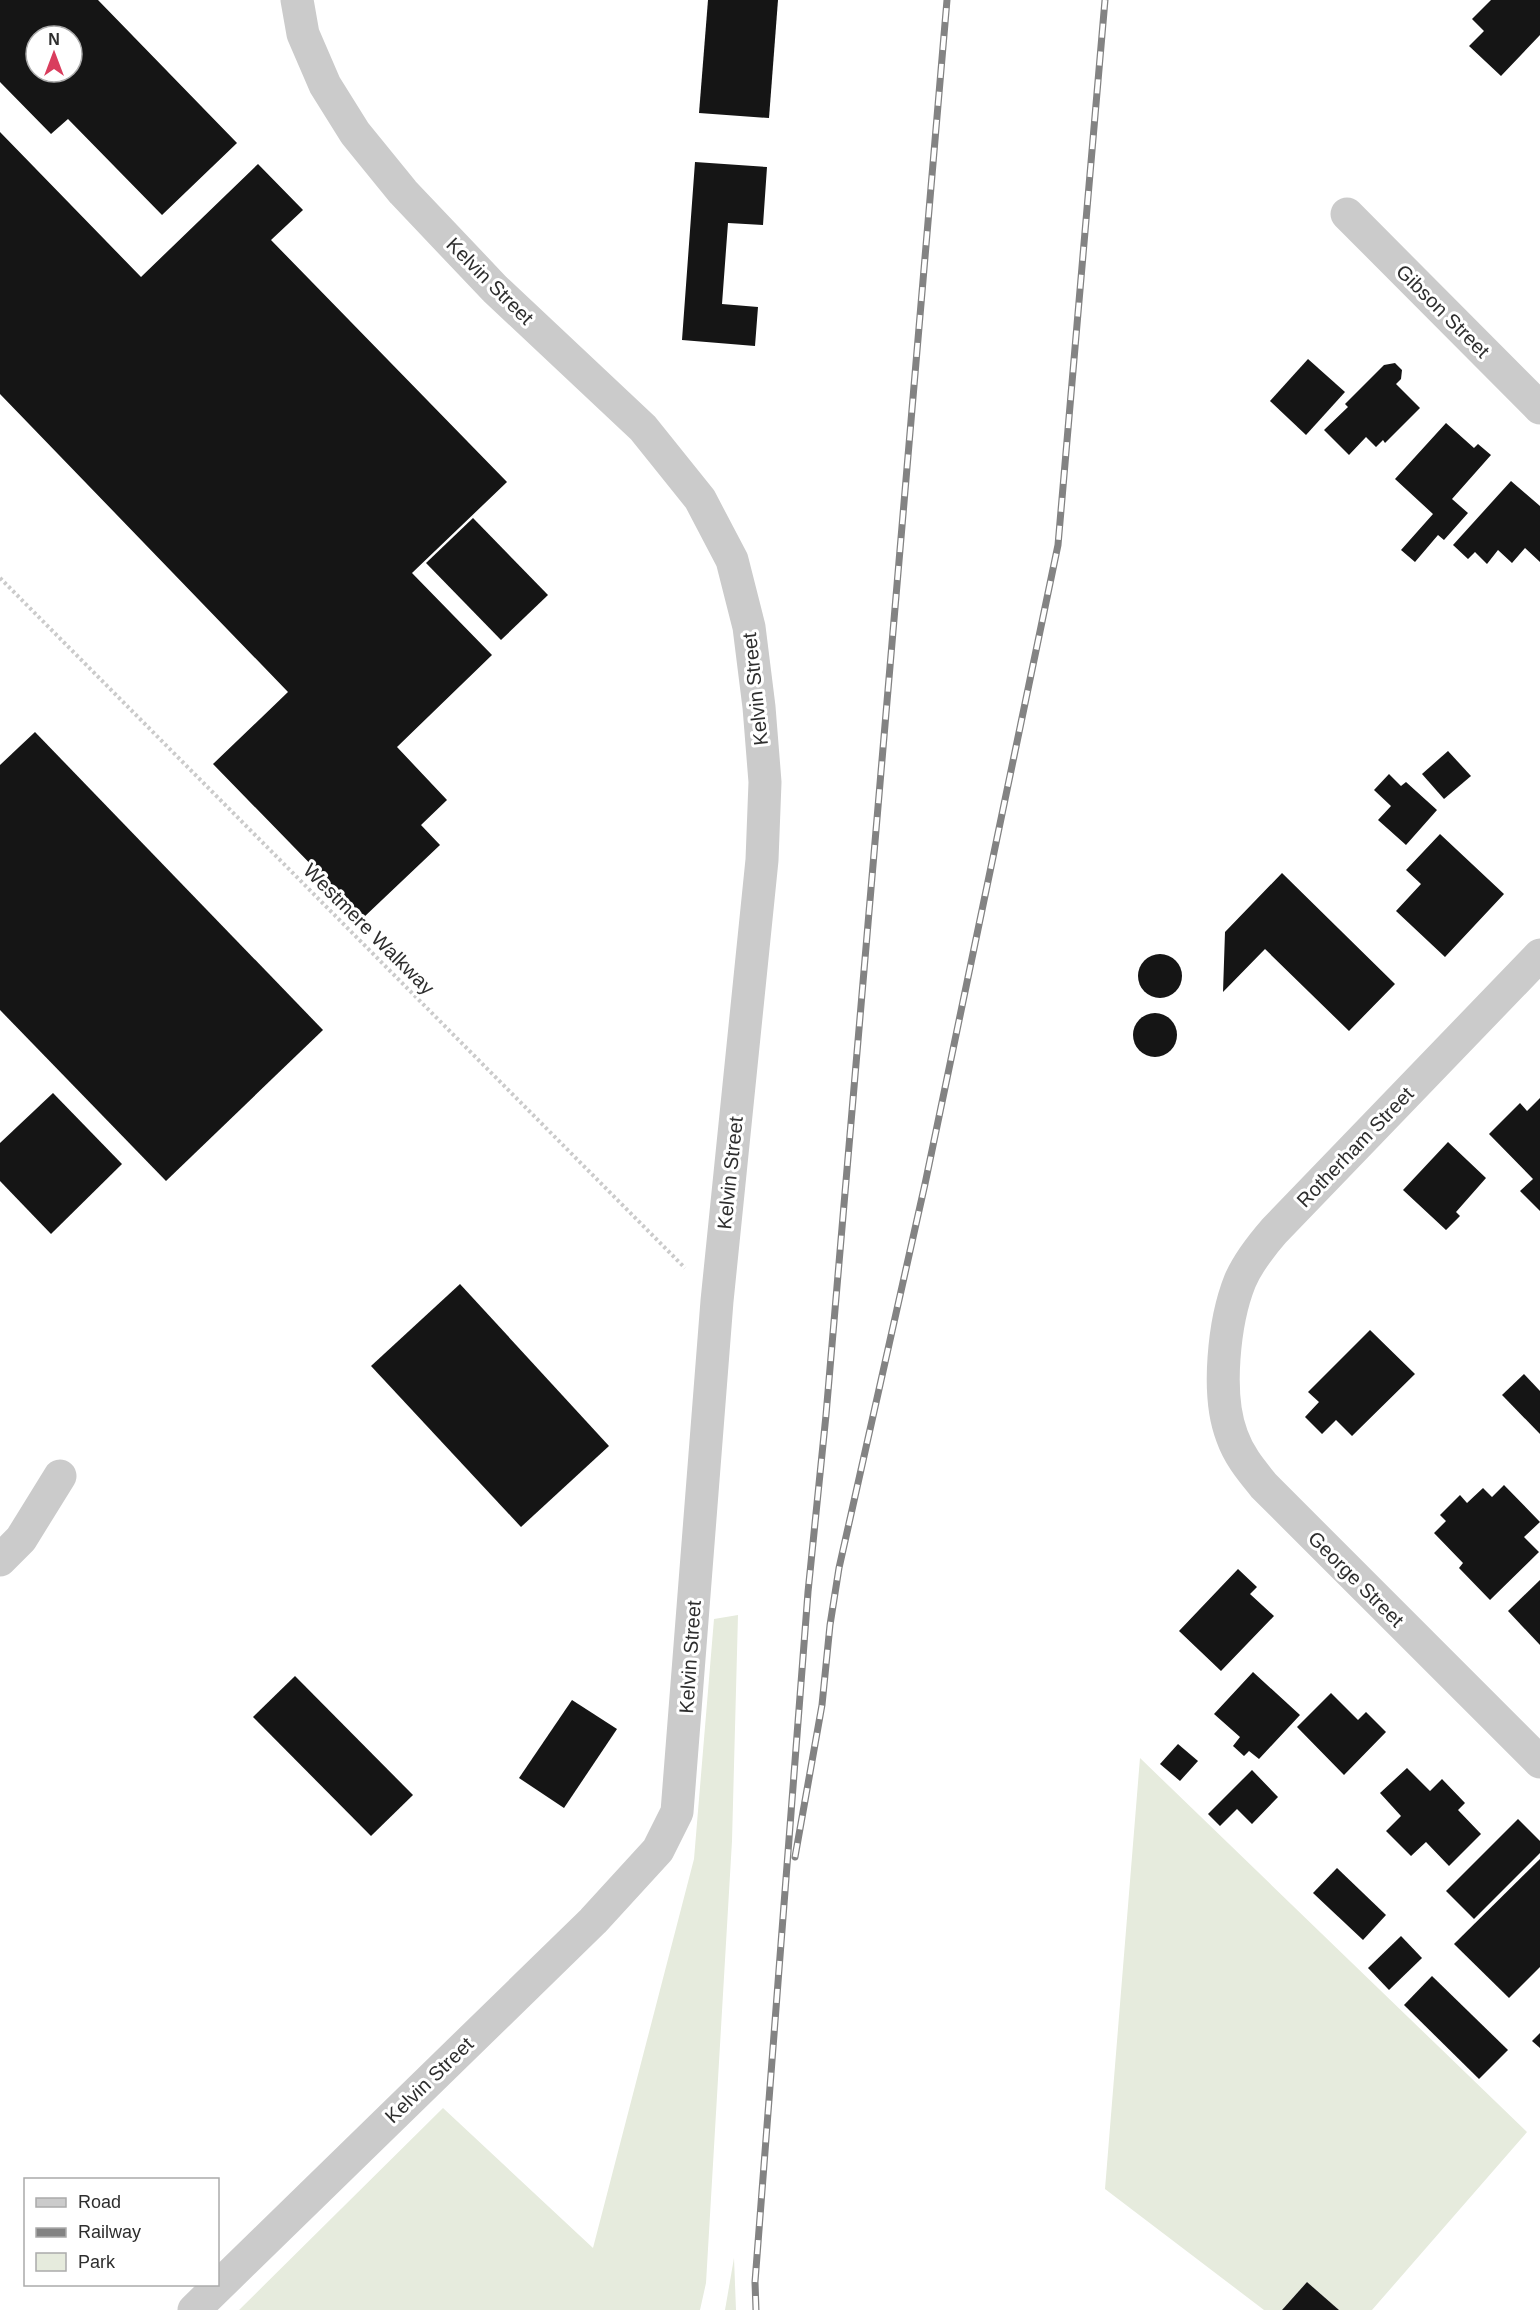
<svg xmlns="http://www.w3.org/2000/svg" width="1540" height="2310" font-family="Helvetica,sans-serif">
<rect width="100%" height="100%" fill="#fff"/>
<g fill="#e6ebdd">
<path d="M738 1615 732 1841 706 2283 700 2310H239L443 2108 593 2248 694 1859 714 1619Z"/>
<path d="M1140 1758 1527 2132 1372 2310H1339L1307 2282 1282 2310H1264L1105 2189Z"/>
<path d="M734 2258 736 2310H725Z"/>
</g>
<g fill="#151515" fill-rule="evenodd">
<path d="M0 0H98L237 143 162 215 68 119 51 134 0 82ZM36 36H72V72H36Z"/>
<path d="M708 0H778L769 118 699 113Z"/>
<path d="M1491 0H1540V35L1501 76 1469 46 1484 31 1472 19Z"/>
<path d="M0 132 141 277 258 164 303 210 271 240 507 482 412 573 492 655 397 747 447 800 421 825 440 845 363 918 213 764 288 692 0 394Z"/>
<path d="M695 162 767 167 763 225 728 223 722 304 758 307 755 346 682 340Z"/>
<path d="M1308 359 1345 392 1306 435 1270 401Z"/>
<path d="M1395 363 1402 370 1401 379 1396 384 1420 408 1385 443 1383 440 1376 447 1366 437 1349 455 1324 430 1348 407 1345 404 1384 365Z"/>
<path d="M1446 423 1474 448 1478 444 1491 455 1452 499 1468 513 1444 540 1438 535 1415 562 1401 550 1433 514 1395 479Z"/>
<path d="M1511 481 1540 506V562L1525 548 1512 563 1498 550 1487 564 1475 552 1468 559 1453 545Z"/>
<path d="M473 518 548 595 501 640 426 563Z"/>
<path d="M35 732 323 1030 166 1181 0 1010V765Z"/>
<path d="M1448 751 1471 776 1444 799 1422 774Z"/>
<path d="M1389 774 1401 786 1406 782 1437 810 1406 845 1378 820 1391 806 1374 790Z"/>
<path d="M1440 834 1504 894 1445 957 1396 911 1421 884 1406 870Z"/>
<path d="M1282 873 1395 984 1349 1031 1265 949 1223 992 1225 932Z"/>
<circle cx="1160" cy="976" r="22"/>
<circle cx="1155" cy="1035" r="22"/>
<path d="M53 1093 122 1164 51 1234 0 1181V1143Z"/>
<path d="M1540 1098V1211L1520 1191 1533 1179 1489 1134 1520 1103 1527 1111Z"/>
<path d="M1448 1142 1486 1178 1456 1212 1460 1216 1446 1230 1403 1190Z"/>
<path d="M460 1284 609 1446 521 1527 371 1366Z"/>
<path d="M1370 1330 1415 1374 1352 1436 1336 1420 1322 1434 1305 1417 1319 1402 1308 1392Z"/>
<path d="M1524 1374 1540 1391V1434L1502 1395Z"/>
<path d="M1504 1485 1540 1522 1524 1537 1539 1552 1490 1600 1459 1568 1463 1563 1434 1533 1446 1521 1440 1515 1460 1495 1467 1503 1483 1488 1492 1497Z"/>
<path d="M1238 1569 1257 1587 1250 1594 1274 1616 1221 1671 1179 1631Z"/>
<path d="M1540 1580V1645L1508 1611Z"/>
<path d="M1253 1672 1300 1715 1259 1759 1249 1751 1244 1756 1233 1746 1240 1737 1214 1714Z"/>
<path d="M295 1676 413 1795 371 1836 253 1717Z"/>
<path d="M1331 1693 1358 1720 1366 1712 1386 1732 1344 1775 1297 1727Z"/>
<path d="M572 1700 617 1729 564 1808 519 1778Z"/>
<path d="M1178 1744 1198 1761 1180 1781 1160 1764Z"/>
<path d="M1407 1768 1430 1791 1442 1779 1465 1803 1458 1810 1481 1834 1449 1866 1426 1842 1411 1856 1386 1831 1401 1816 1380 1793Z"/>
<path d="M1252 1770 1278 1797 1252 1824 1237 1809 1220 1826 1208 1814Z"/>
<path d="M1518 1819 1540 1841V1853L1474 1919 1446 1891Z"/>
<path d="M1540 1859V1967L1509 1998 1454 1944Z"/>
<path d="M1337 1868 1386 1915 1363 1940 1313 1893Z"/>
<path d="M1401 1936 1422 1958 1389 1990 1368 1968Z"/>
<path d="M1432 1976 1508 2050 1479 2079 1404 2005Z"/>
<path d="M1540 2033V2048L1532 2041Z"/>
<path d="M1307 2282 1339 2310H1282Z"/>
</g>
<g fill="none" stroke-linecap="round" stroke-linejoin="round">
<path stroke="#cbcbcb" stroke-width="4" stroke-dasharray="3 3" stroke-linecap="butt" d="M0 578 685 1268"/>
<g stroke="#cbcbcb" stroke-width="33">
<path d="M1347 214 1540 408"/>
<path d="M1540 955 1274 1231C1261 1246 1248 1262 1240 1281 1224 1321 1216 1395 1232 1436 1239 1456 1251 1470 1264 1486L1540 1762"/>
<path d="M0 1560 21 1539 60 1476"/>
<path d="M194 2310 593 1921 658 1850 677 1812 717 1301 762 860 765 782 759 707 749 627 732 560 700 499 643 428 495 289 403 192 355 133 325 85 303 34 297 0"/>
</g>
<defs>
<g id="rail">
<path d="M795 1857 822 1705 830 1625 839 1568 925 1184 1058 545 1105 0"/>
<path d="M756 2310 755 2282 808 1592 826 1415 947 0"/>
</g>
</defs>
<use href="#rail" stroke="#838383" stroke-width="7"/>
<use href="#rail" stroke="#fff" stroke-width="4.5" stroke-dasharray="14" stroke-linecap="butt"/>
</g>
<g text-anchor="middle" stroke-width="6" stroke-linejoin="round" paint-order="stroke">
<g font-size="20" fill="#2e2e2e" stroke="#fff">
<text transform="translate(490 281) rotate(45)" y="7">Kelvin Street</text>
<text transform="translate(1443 311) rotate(45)" y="7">Gibson Street</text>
<text transform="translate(755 689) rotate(-96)" y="7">Kelvin Street</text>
<text transform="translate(369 929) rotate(45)" y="7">Westmere Walkway</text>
<text transform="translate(1355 1147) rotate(-46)" y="7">Rotherham Street</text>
<text transform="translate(730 1173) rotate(-84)" y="7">Kelvin Street</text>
<text transform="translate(1356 1579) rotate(45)" y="7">George Street</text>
<text transform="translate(690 1657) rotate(-86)" y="7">Kelvin Street</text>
<text transform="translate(429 2080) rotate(-44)" y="7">Kelvin Street</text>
</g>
</g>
<rect x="24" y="2178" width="195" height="108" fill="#ffffff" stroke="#ababab" stroke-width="1.5"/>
<rect x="36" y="2198" width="30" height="9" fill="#cbcbcb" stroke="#ababab" stroke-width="1.5"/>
<text x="78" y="2208" font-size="18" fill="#2e2e2e">Road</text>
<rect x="36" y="2228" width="30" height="9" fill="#838383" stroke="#ababab" stroke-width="1.5"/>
<text x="78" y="2238" font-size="18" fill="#2e2e2e">Railway</text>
<rect x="36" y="2253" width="30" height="18" fill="#e6ebdd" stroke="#ababab" stroke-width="1.5"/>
<text x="78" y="2268" font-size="18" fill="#2e2e2e">Park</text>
<g transform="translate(54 54)"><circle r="28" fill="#ffffff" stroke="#ababab" stroke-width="1.5"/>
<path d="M0-4.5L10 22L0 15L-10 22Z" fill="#d93d5d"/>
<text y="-9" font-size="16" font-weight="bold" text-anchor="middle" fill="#2e2e2e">N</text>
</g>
</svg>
